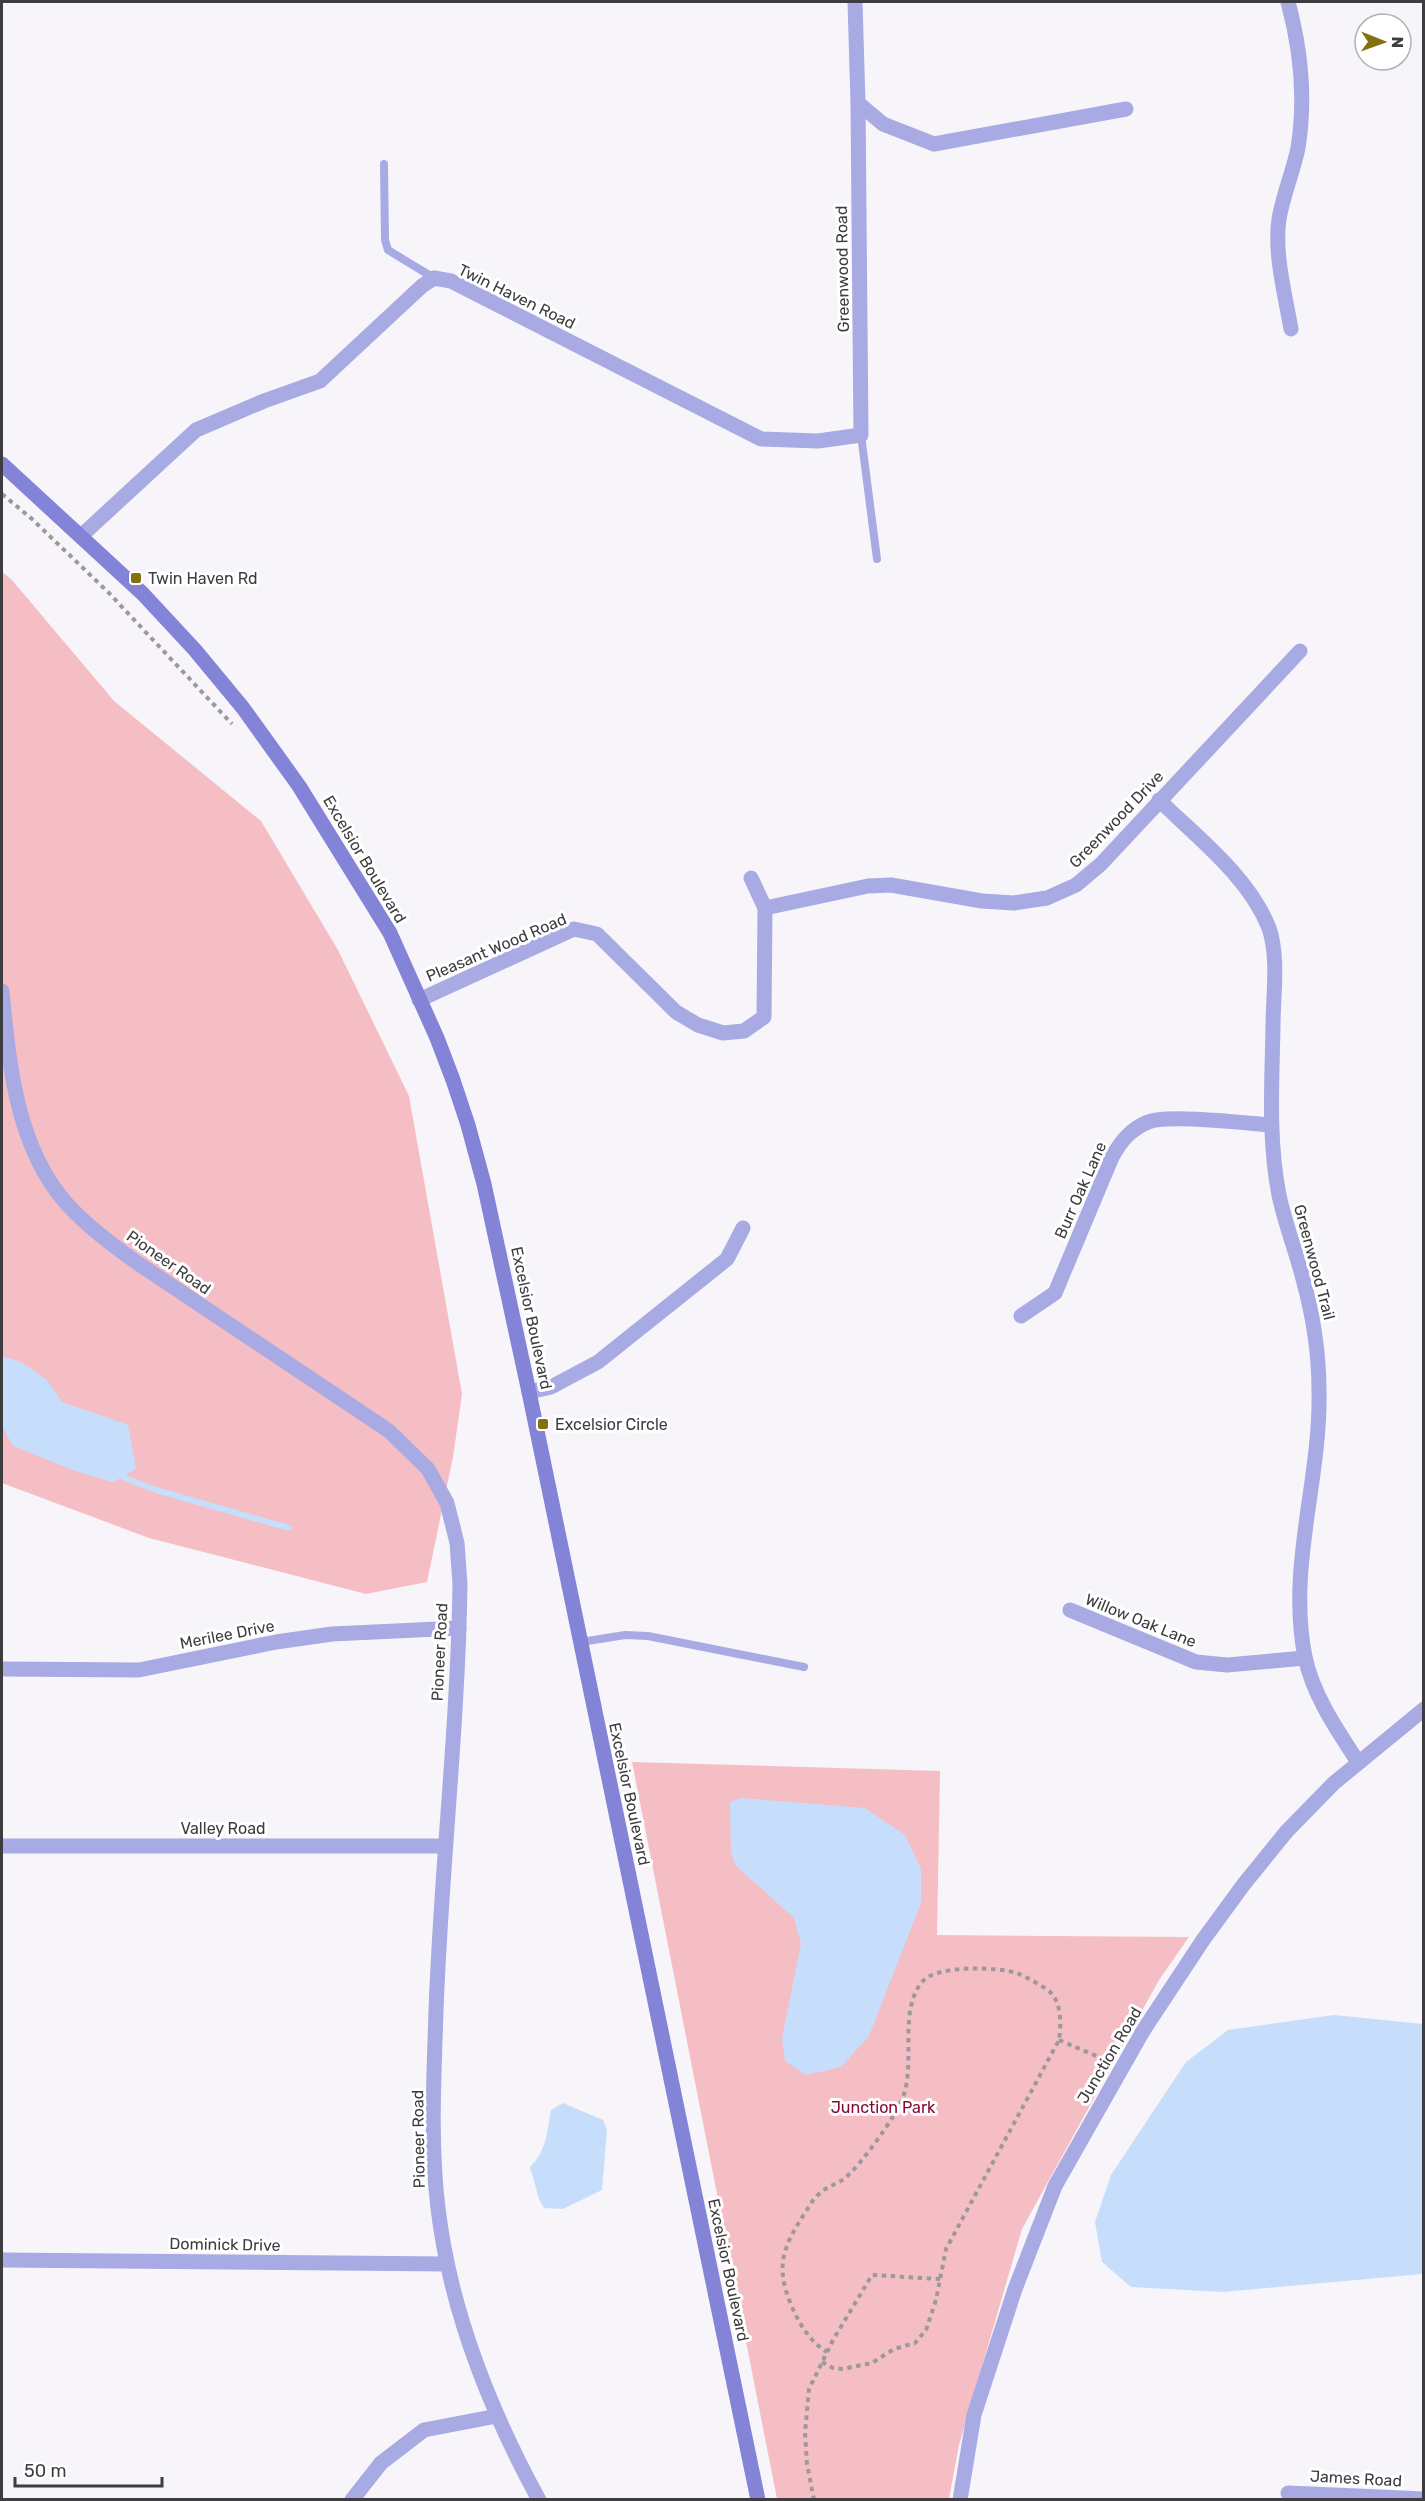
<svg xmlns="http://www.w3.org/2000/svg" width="1425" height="2501" font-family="Rubik,sans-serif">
<rect width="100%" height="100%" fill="#f7f5f9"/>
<g fill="#f5bec5">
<path d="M2 572 12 580 114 701 261 821 338 950 409 1096 462 1394 453 1457 427 1582 366 1594 149 1538 2 1483Z"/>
<path d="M632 1762 940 1771 937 1935 1189 1937 1159 1980 1022 2229 959 2445 949 2499H777Z"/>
</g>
<g fill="#c6defc">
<path d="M2 1356 21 1362 47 1380 62 1402 128 1425 136 1469 113 1482 75 1471 13 1446 2 1426Z"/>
<path d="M741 1798 865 1808 905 1835 921 1869V1903L869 2036 841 2067 806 2075 785 2061 782 2038 801 1944 794 1918 736 1866 731 1853 730 1802Z"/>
<path d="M1334 2015 1423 2024V2274L1223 2292 1131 2287 1102 2262 1095 2222 1111 2175 1186 2062 1228 2030Z"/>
<path d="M563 2103 603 2120 607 2130 602 2190 563 2209 544 2208 539 2199 530 2167C547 2151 547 2131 551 2110Z"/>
</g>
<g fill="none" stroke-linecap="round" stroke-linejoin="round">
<path stroke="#c6defc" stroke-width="6" d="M115 1474 156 1490 289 1528"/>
<g stroke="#9b999c" stroke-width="4" stroke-dasharray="4.5 4.5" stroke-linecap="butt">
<path d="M2 494 32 519 109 593 232 724"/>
<path d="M1059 2040 1108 2061"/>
<path d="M822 2362 833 2368 842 2369 872 2363 894 2349 915 2343 926 2330 936 2300 946 2249 1059 2040C1061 2026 1062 2003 1050 1992 1043 1986 1028 1978 1019 1974 1000 1966 935 1965 922 1982 898 2011 916 2063 903 2097 897 2115 860 2166 845 2178 836 2185 825 2187 818 2195 812 2200 809 2207 805 2213 784 2245 775 2265 790 2302 798 2322 809 2341 827 2352"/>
<path d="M814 2500 807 2464 805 2433 809 2389 833 2340 872 2275 940 2279"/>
</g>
<g stroke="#a8aae3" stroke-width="8">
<path d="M384 164 385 240 388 250 434 278"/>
<path d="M861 435 877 559"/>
<path d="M581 1642 625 1635 648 1636 804 1667"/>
</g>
<g stroke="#a8aae3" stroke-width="15">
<path d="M1288 2C1301 50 1306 98 1298 148 1293 172 1283 195 1279 219 1274 254 1285 294 1291 329"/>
<path d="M858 103 883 124 934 144 1126 109"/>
<path d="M81 536 196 430 264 401 320 381 422 286 434 278 451 281 761 439 818 441 861 435 858 103 855 2"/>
<path d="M1159 800C1198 838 1249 877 1269 928 1279 957 1273 996 1273 1026 1272 1082 1268 1139 1279 1195 1285 1224 1296 1251 1303 1279 1313 1315 1319 1353 1319 1391 1321 1480 1287 1567 1305 1657 1313 1695 1337 1730 1358 1762"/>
<path d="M765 908 868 886 891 885 982 901 1014 903 1047 898 1076 885 1101 864 1300 651"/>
<path d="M2 991C9 1063 16 1146 66 1203 87 1226 111 1244 136 1262L389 1431 428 1469 447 1503 457 1543 460 1584C458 1727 441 1869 436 2011 434 2076 430 2143 438 2208 450 2310 490 2410 539 2500"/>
<path d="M419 1000 574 929 597 934 676 1012 698 1025 723 1033 744 1031 764 1017 765 908 751 878"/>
<path d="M1021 1316 1055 1293 1112 1157C1121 1141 1131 1129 1148 1122 1167 1114 1246 1123 1271 1125"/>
<path d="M529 1392 551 1387 598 1362 727 1259 743 1228"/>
<path d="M1070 1610 1196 1662 1227 1665 1305 1658"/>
<path d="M2 1669 139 1670 276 1642 332 1634 459 1628"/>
<path d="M2 1846H445"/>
<path d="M2 2260 447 2264"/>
<path d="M1288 2493 1424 2499"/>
<path d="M352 2500 381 2463 424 2430 497 2416"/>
<path d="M960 2500 974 2415 1015 2289 1055 2186 1143 2031 1203 1940 1244 1884 1287 1831 1334 1783 1424 1709"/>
</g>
<path stroke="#8383d7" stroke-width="15" d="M2 464 143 594 195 650 243 708 299 786 390 933 437 1038 453 1080 468 1125 484 1184 529 1392 758 2500"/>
</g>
<g fill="#837010" stroke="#fff" stroke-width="2">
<rect x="130" y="572" width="12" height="12" rx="3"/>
<rect x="537" y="1418" width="12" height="12" rx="3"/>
</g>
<g text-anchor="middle" stroke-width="6" stroke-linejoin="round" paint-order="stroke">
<g font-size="16" fill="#3d3c3e" stroke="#fff">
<text transform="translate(842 269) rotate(-91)" y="6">Greenwood Road</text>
<text transform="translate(517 296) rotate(26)" y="6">Twin Haven Road</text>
<text transform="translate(1116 819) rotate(-46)" y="6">Greenwood Drive</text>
<text transform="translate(365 859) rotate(59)" y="6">Excelsior Boulevard</text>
<text transform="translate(496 947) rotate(-23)" y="6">Pleasant Wood Road</text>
<text transform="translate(1080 1190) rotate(-66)" y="6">Burr Oak Lane</text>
<text transform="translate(169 1262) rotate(35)" y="6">Pioneer Road</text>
<text transform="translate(1315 1262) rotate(75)" y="6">Greenwood Trail</text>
<text transform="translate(532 1318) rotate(78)" y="6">Excelsior Boulevard</text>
<text transform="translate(1141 1620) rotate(22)" y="6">Willow Oak Lane</text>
<text transform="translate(227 1634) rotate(-11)" y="6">Merilee Drive</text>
<text transform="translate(439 1652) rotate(-87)" y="6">Pioneer Road</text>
<text transform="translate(630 1794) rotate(78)" y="6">Excelsior Boulevard</text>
<text x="223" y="1834">Valley Road</text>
<text transform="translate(1109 2055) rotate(-59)" y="6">Junction Road</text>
<text transform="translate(418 2139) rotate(-91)" y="6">Pioneer Road</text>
<text transform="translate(225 2244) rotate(1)" y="6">Dominick Drive</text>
<text transform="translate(729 2270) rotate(78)" y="6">Excelsior Boulevard</text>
<text transform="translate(1356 2478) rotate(3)" y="6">James Road</text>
</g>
<g font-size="16" fill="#3d3c3e" stroke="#fff" text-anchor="start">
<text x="148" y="584">Twin Haven Rd</text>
<text x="555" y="1430">Excelsior Circle</text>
</g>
<g font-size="16" fill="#850a35" stroke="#fff">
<text x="883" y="2113">Junction Park</text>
</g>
</g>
<rect width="1425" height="2501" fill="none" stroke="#3d3c3e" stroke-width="6"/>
<g transform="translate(1383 42) rotate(91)"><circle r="28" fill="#ffffff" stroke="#b1b1b2" stroke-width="1.5"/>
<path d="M0-4.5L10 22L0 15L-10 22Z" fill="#837010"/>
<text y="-9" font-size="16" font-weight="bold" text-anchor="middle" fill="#3d3c3e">N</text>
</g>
<path d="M15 2477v9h147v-9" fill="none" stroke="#3d3c3e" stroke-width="3"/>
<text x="24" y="2477" font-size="18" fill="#3d3c3e" stroke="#ffffff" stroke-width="4.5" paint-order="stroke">50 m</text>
</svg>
